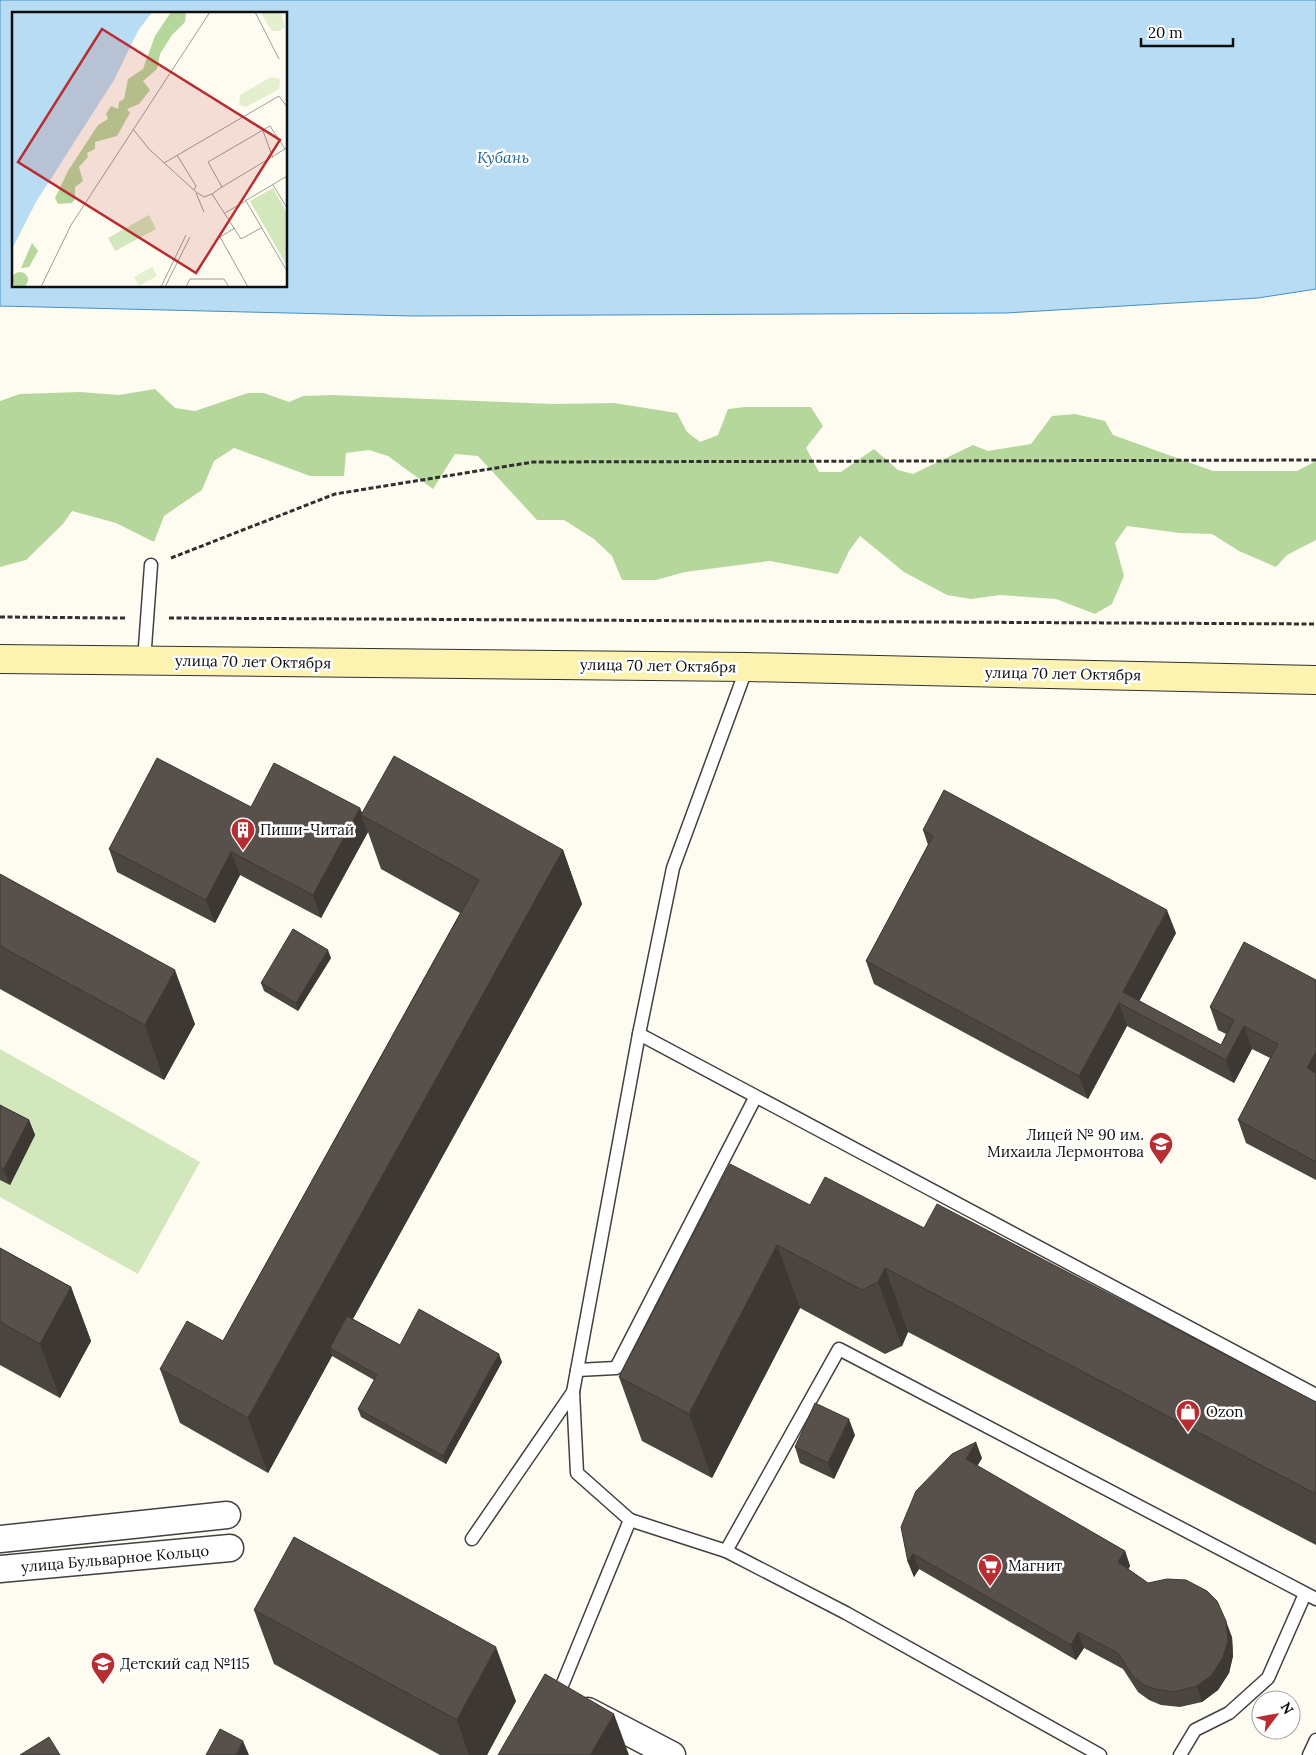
<svg xmlns="http://www.w3.org/2000/svg" width="1316" height="1755" font-family="Lora,serif">
<rect width="100%" height="100%" fill="#fefcf1"/>
<path fill="#d2e7bb" d="M0 1049 200 1162 138 1274 0 1197Z"/>
<path fill="#b6d79b" d="M155 389 175 408 195 411 248 393H264L289 402 303 396 331 395 554 404 614 403 677 413 687 432 700 442 718 435 728 409 745 407H811L823 426 806 448 819 472H841L874 449 898 470 913 474 973 445 988 451 1031 444 1052 416 1075 414 1105 421 1113 435 1213 471H1297L1316 461V540L1287 555 1276 567 1239 551 1212 534 1180 533 1127 526 1115 543 1124 576 1112 604 1095 614 1056 599 1000 595 971 599 947 595 904 572 860 536 849 551 838 574 770 561 685 572 656 580H622L612 556 594 539 564 520H537L478 456 455 454 433 489 388 456 369 450 346 453 344 476H310L234 448 214 461 202 490 164 516 154 542 116 523 72 511 63 524 26 560 0 567V401L20 394 80 392 119 395Z"/>
<path fill="#b8dcf3" stroke="#4291c7" fill-rule="evenodd" d="M0 0H1316V289L1258 298 1006 313 412 316 0 306ZM14 14H286V286H14Z"/>
<g fill="none" stroke-linecap="round" stroke-linejoin="round">
<defs>
<g id="lane">
<path d="M144 661 151 565"/>
<path d="M639 1034 1316 1395"/>
<path d="M577 1370 616 1368 755 1098"/>
<path d="M630 1520 726 1551 839 1349 1316 1599"/>
<path d="M472 1539 573 1392"/>
<path d="M726 1551 846 1613 1100 1755"/>
<path d="M556 1700 630 1520 577 1473 573 1392 639 1034 673 868 747 667"/>
<path d="M1180 1755 1195 1730 1229 1713 1268 1678 1305 1594"/>
<path d="M1309 1755 1316 1740"/>
</g>
<g id="street">
<path d="M0 1539 227 1515"/>
<path d="M0 1569 230 1548"/>
<path d="M588 1711 672 1755"/>
</g>
<path id="secondary" d="M0 659 747 667 1316 680"/>
</defs>
<use href="#lane" stroke="#414141" stroke-width="15"/>
<use href="#street" stroke="#414141" stroke-width="29"/>
<use href="#secondary" stroke="#303030" stroke-width="30"/>
<g stroke="#303030" stroke-width="3" stroke-dasharray="5 2.5" stroke-linecap="butt">
<path d="M171 558 335 494 533 462 1316 460"/>
<path d="M0 617 125 618"/>
<path d="M169 618 1316 624"/>
</g>
<use href="#lane" stroke="#fff" stroke-width="12"/>
<use href="#street" stroke="#fff" stroke-width="26"/>
<use href="#secondary" stroke="#fbf3af" stroke-width="28"/>
</g>
<g fill="#4b4540">
<path d="M251 807 360 808 362 813 563 850 582 904 353 1319 400 1345 502 1362 446 1464 361 1417 358 1409 374 1380 332 1356 268 1473 180 1423 160 1369 223 1341 460 913 381 869 368 832 321 918 240 875 215 923 117 872 109 849Z"/>
<path d="M923 830 1176 933 1139 1001 1221 1045 1226 1034 1218 1030 1210 1007 1316 980V1180L1246 1143 1238 1120 1270 1058 1252 1049 1234 1083 1127 1026 1088 1099 874 984 866 961 928 845Z"/>
<path d="M0 874 195 1024 164 1080 0 989Z"/>
<path d="M331 958 298 1011 264 991 261 983Z"/>
<path d="M0 1105 29 1120 35 1135 10 1185 0 1180Z"/>
<path d="M810 1205 924 1228 1316 1402V1545L908 1332 902 1346 885 1354 800 1308 712 1478 642 1441 619 1377Z"/>
<path d="M0 1248 71 1287 91 1341 60 1398 0 1365Z"/>
<path d="M855 1435 834 1479 800 1463 795 1447Z"/>
<path d="M982 1458 977 1466 1125 1551 1130 1566 1128 1569 1148 1583 1232 1637 1233 1656 1229 1673 1218 1690 1202 1702 1180 1707 1161 1705 1149 1700 1138 1692 1123 1669 1084 1648 1076 1660 919 1569 914 1577 908 1562 916 1491Z"/>
<path d="M254 1610 516 1701 487 1755H440L274 1664Z"/>
</g>
<g fill="#3d3834">
<path d="M360 808 363 816 361 815 368 832 321 918 313 895Z"/>
<path d="M563 850 582 904 335 1351 330 1348 332 1356 268 1473 248 1418Z"/>
<path d="M231 852 240 875 215 923 206 900Z"/>
<path d="M1167 910 1176 933 1134 1011 1123 992Z"/>
<path d="M328 950 331 958 298 1011 296 1003Z"/>
<path d="M175 970 195 1024 164 1080 145 1025Z"/>
<path d="M1119 1003 1127 1026 1088 1099 1079 1076Z"/>
<path d="M1244 1026 1252 1049 1234 1083 1226 1060Z"/>
<path d="M1316 1052V1090L1307 1068Z"/>
<path d="M29 1120 35 1135 10 1185 4 1169Z"/>
<path d="M777 1245 800 1308 712 1478 689 1414Z"/>
<path d="M885 1268 908 1332 902 1346 878 1282Z"/>
<path d="M71 1287 91 1341 60 1398 40 1344Z"/>
<path d="M499 1354 502 1362 446 1464 443 1456Z"/>
<path d="M849 1419 855 1435 834 1479 828 1463Z"/>
<path d="M976 1442 982 1458 972 1475 966 1459Z"/>
<path d="M1125 1551 1130 1566 1124 1578 1118 1562Z"/>
<path d="M913 1554 919 1569 914 1577 908 1562Z"/>
<path d="M1226 1621 1232 1637 1233 1656 1229 1673 1218 1690 1202 1702 1197 1686Z"/>
<path d="M1078 1632 1084 1648 1076 1660 1071 1645Z"/>
<path d="M496 1647 516 1701 487 1755H469L457 1720Z"/>
<path d="M614 1714 629 1755H590Z"/>
<path d="M243 1741 249 1755H236Z"/>
</g>
<g fill="#57504b" stroke="#3d3834">
<path d="M394 756 563 850 248 1418 160 1369 187 1321 223 1341 479 880 361 815Z"/>
<path d="M157 758 251 807 274 763 360 808 313 895 231 852 206 900 109 849Z"/>
<path d="M944 790 1167 910 1123 992 1221 1045 1234 1020 1210 1007 1244 942 1316 980V1052L1307 1068 1316 1073V1162L1238 1120 1278 1044 1244 1026 1226 1060 1119 1003 1079 1076 866 961 933 836 923 830Z"/>
<path d="M0 874 175 970 145 1025 0 946Z"/>
<path d="M293 929 328 950 296 1003 261 983Z"/>
<path d="M0 1105 29 1120 4 1169 0 1167Z"/>
<path d="M730 1164 810 1205 825 1177 924 1228 937 1204 1316 1402V1494L885 1268 878 1282 862 1290 777 1245 689 1414 619 1377Z"/>
<path d="M0 1248 71 1287 40 1344 0 1322Z"/>
<path d="M419 1309 499 1354 443 1456 358 1409 377 1375 330 1348 347 1316 400 1345Z"/>
<path d="M815 1403 849 1419 828 1463 795 1447Z"/>
<path d="M976 1442 966 1459 1125 1551 1118 1562 1148 1583 1167 1579 1186 1580 1207 1591 1217 1601 1226 1621 1228 1641 1223 1657 1212 1675 1197 1686 1174 1692 1155 1689 1144 1685 1133 1677 1118 1653 1078 1632 1071 1645 913 1554 908 1562 901 1527 916 1491 952 1454Z"/>
<path d="M294 1537 496 1647 457 1720 254 1610Z"/>
<path d="M545 1674 614 1714 590 1755H498Z"/>
<path d="M220 1729 243 1741 236 1755H206Z"/>
<path d="M49 1737 60 1755H20Z"/>
</g>
<defs>
<symbol id="building-pin" viewBox="-11 -11 22 30"><path d="M0 17L-7.5 6A9.5 9.5 0 1 1 7.5 6Z" fill="#b82d32" stroke="#fff"/><path d="M-4-6H4V6H1V3H-1V6H-4ZM-2.5-4.3h1.7v1.8h-1.7ZM.8-4.3h1.7v1.8H.8ZM-2.5-1h1.7V.8h-1.7ZM.8-1h1.7V.8H.8Z" fill="#fff"/></symbol>
<symbol id="school-pin" viewBox="-11 -11 22 30"><path d="M0 17L-7.5 6A9.5 9.5 0 1 1 7.5 6Z" fill="#b82d32" stroke="#fff"/><path d="M0-5L7-2L0 1L-7-2ZM-4 1L0 2.5L4 1V4Q0 6-4 4Z" fill="#fff"/></symbol>
<symbol id="shop-pin" viewBox="-11 -11 22 30"><path d="M0 17L-7.5 6A9.5 9.5 0 1 1 7.5 6Z" fill="#b82d32" stroke="#fff"/><path d="M-5-2.5h2.3a2.7 3.5 0 0 1 5.4 0H5L5.5 6h-11ZM-1.5-2.5h3a1.5 2.3 0 0 0-3 0Z" fill="#fff"/></symbol>
<symbol id="supermarket-pin" viewBox="-11 -11 22 30"><path d="M0 17L-7.5 6A9.5 9.5 0 1 1 7.5 6Z" fill="#b82d32" stroke="#fff"/><path d="M-6-5.5h2.5l.6 2H6L4.5 2H-2.5L-4.4-4H-6ZM-1.5 3.2a1.3 1.3 0 1 0 .1 0ZM3 3.2a1.3 1.3 0 1 0 .1 0Z" fill="#fff"/></symbol>
</defs>
<g fill-rule="evenodd">
<use href="#building-pin" x="229" y="816" width="28" height="38"/>
<use href="#school-pin" x="1147" y="1130" width="28" height="38"/>
<use href="#shop-pin" x="1174" y="1398" width="28" height="38"/>
<use href="#supermarket-pin" x="976" y="1552" width="28" height="38"/>
<use href="#school-pin" x="89" y="1650" width="28" height="38"/>
</g>
<g text-anchor="middle" stroke-width="5" stroke-linejoin="round" paint-order="stroke">
<g font-size="15" fill="#0e0e0e" stroke="#fff">
<text transform="translate(253 662) rotate(1)" y="5">улица 70 лет Октября</text>
<text transform="translate(658 666) rotate(1)" y="5">улица 70 лет Октября</text>
<text transform="translate(1063 674) rotate(1)" y="5">улица 70 лет Октября</text>
<text transform="translate(115 1559) rotate(-5)" y="5">улица Бульварное Кольцо</text>
</g>
<g font-size="15" fill="#0e0e0e" stroke="#fff" text-anchor="start">
<text x="260" y="835">Пиши-Читай</text>
<text x="1144" y="1140" text-anchor="end">Лицей № 90 им.<tspan x="1144" dy="17">Михаила Лермонтова</tspan></text>
<text x="1206" y="1417">Ozon</text>
<text x="1008" y="1571">Магнит</text>
<text x="120" y="1669">Детский сад №115</text>
</g>
<g font-size="16" font-style="italic" fill="#1d639b" stroke="#fff">
<text x="503" y="163">Кубань</text>
</g>
</g>
<g transform="translate(12 12)">
<rect width="275" height="275" fill="#fefcf1"/>
<path d="M261 176 275 201V254L238 189ZM137 203 144 217 103 239 96 226Z" fill="#d2e7bb"/>
<path d="M159 0H174L173 10 160 23 148 42 145 57 131 69 138 78 127 92 115 97 118 101 105 124 83 130V137L75 141 76 145 67 155 71 169 63 175V187L60 191 46 192 43 186 56 159 86 113 96 107 94 102 99 94 106 97 107 90 112 87 116 67 131 57 143 24ZM20 231 26 239 17 255 9 256ZM0 268a8 8 0 1 1 16 0a8 8 0 1 1-16 0Z" fill="#b6d79b"/>
<path d="M248 0H269L273 15 267 19H260ZM259 65 268 67 267 77 234 95 227 93 228 83ZM140 255 145 264 127 274 122 265Z" fill="#e3efcd"/>
<path d="M0 0H140L126 19 102 68 24 190 0 237Z" fill="#b8dcf3"/>
<path fill="none" stroke="#9e9d96" stroke-width="1" d="M243 0 267 47M121 117 137 137 184 180 192 185 200 182 229 227 249 216M251 119 261 146M165 143 184 174 182 178M152 151 267 84 275 95M261 173 275 196M210 175 273 137M184 181 192 200M200 182 210 175 196 150 258 114 273 137 275 136M234 189 275 259M213 201 275 164M223 216 208 225 236 275M29 275 59 213 198 0M149 275 174 223M153 275 178 225M174 275 178 267H212L217 275"/>
<path fill="#b82d32" fill-opacity="0.15" stroke="#b82d32" stroke-width="2.5" d="M90 17 268 128 184 261 6 150Z"/>
<rect width="275" height="275" fill="none" stroke="#0e0e0e" stroke-width="2.5"/>
</g>
<g transform="translate(1276 1715) rotate(58)"><circle r="24" fill="#ffffff" stroke="#9f9f9f"/>
<path d="M0-4L9 19L0 12L-9 19Z" fill="#b82d32"/>
<text y="-8" font-size="14" font-weight="bold" text-anchor="middle" fill="#0e0e0e">N</text>
</g>
<path d="M1141 38v8h92v-8" fill="none" stroke="#0e0e0e" stroke-width="2.5"/>
<text x="1148" y="38" font-size="15" fill="#0e0e0e" stroke="#ffffff" stroke-width="4" paint-order="stroke">20 m</text>
</svg>
